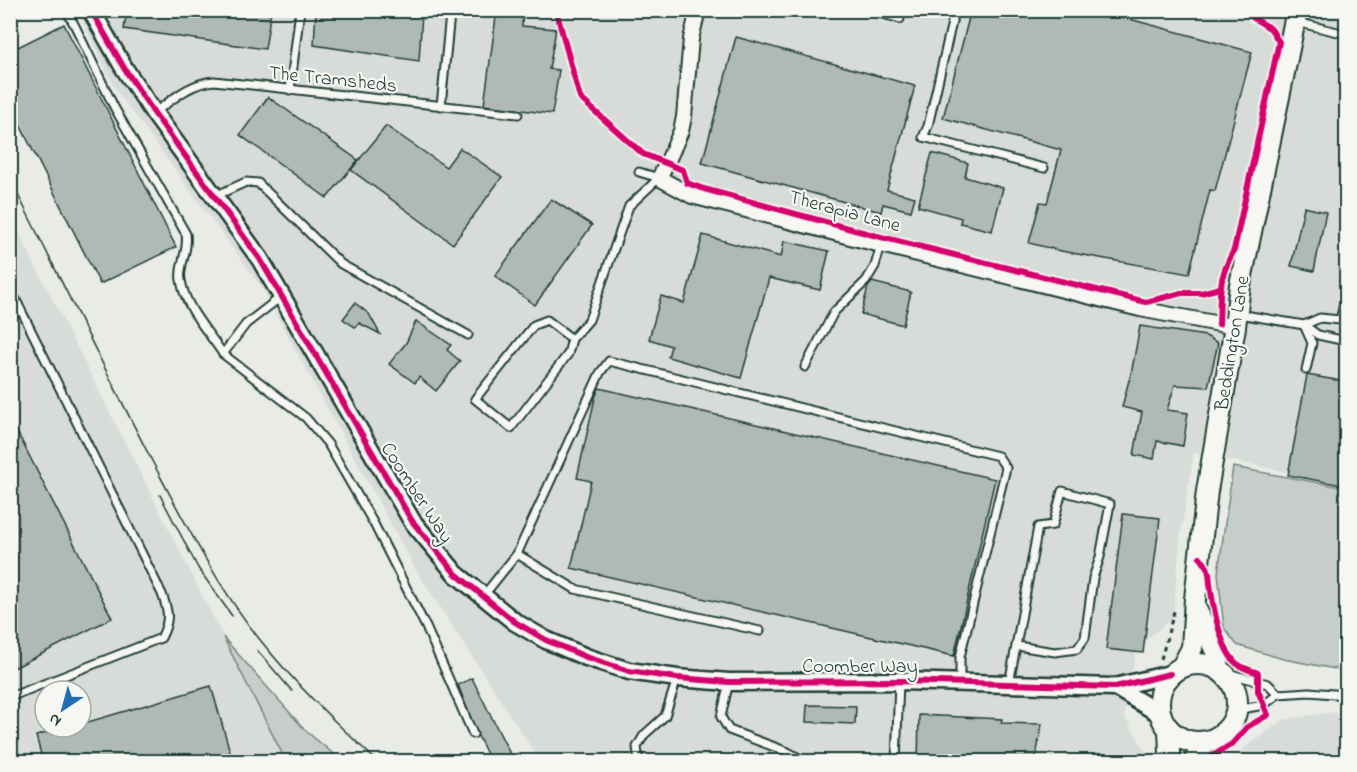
<svg xmlns="http://www.w3.org/2000/svg" width="1357" height="772" font-family="'Indie Flower',sans-serif">
<rect width="100%" height="100%" fill="#e9ebe7"/>
<filter id="ink" filterUnits="userSpaceOnUse"><feTurbulence type="fractalNoise" baseFrequency=".0167" numOctaves="2"/><feDisplacementMap in="SourceGraphic" scale="12" xChannelSelector="R" yChannelSelector="G"/><feConvolveMatrix kernelMatrix="1 2 1 2 8 2 1 2 1" color-interpolation-filters="sRGB"/></filter>
<g filter="url(#ink)">
<g fill="#d8dcd8" fill-rule="evenodd">
<path d="M77 11H1346V484L1194 453 1181 531 1173 618 1137 647 1124 716 1152 761H540L417 572 260 285 116 90Z"/>
<path d="M11 217 286 761H11ZM45 691H81V727H45Z"/>
<path d="M1330 712 1346 716V761H1227L1283 720Z"/>
</g>
<g fill="#c7cec9" stroke="#73867e" stroke-width="1.5">
<path d="M1233 467 1346 488V671L1283 659 1237 645 1224 628 1218 573Z"/>
<path d="M223 637 306 731 342 761H286Z"/>
</g>
<g fill="#b0bab5" stroke="#1f3d34" stroke-width="1.5">
<path d="M127 10H271L265 49 124 29Z"/>
<path d="M316 10H404L422 13 419 61 314 45Z"/>
<path d="M497 10H523L522 26 556 29 549 69 559 70 552 114 484 105Z"/>
<path d="M971 10H1096L1252 52 1215 191 1210 190 1189 274 1061 251 1029 243 1040 202 1047 203 1061 150 943 118Z"/>
<path d="M64 24 176 247 100 284 10 105V51Z"/>
<path d="M736 37 915 86 887 190 915 197 911 211 883 204 881 212 702 163Z"/>
<path d="M268 97 358 160 327 198 240 135Z"/>
<path d="M386 126 446 167 460 148 502 177 453 244 351 170Z"/>
<path d="M932 153 968 163 965 177 1003 188 992 231 960 223 961 218 918 206Z"/>
<path d="M551 199 592 225 535 305 495 276Z"/>
<path d="M1304 207 1326 212 1314 271 1291 266Z"/>
<path d="M703 235 781 257 784 241 829 251 820 290 769 278 741 378 668 357 671 346 649 339 661 296 684 303Z"/>
<path d="M872 282 911 292 903 325 861 314 868 287Z"/>
<path d="M355 303 369 314 380 334 359 323 355 327 343 319Z"/>
<path d="M416 321 451 345 447 350 460 361 436 391 419 377 415 383 389 364 406 343Z"/>
<path d="M1140 326 1206 336 1218 343 1208 387 1175 385 1167 410 1188 413 1183 446 1157 441 1154 459 1134 455 1142 412 1122 407 1129 380H1130Z"/>
<path d="M1307 375 1347 382V486L1288 475Z"/>
<path d="M599 388 995 479 954 656 571 568 591 481 577 478 595 398Z"/>
<path d="M10 418 112 618 10 670Z"/>
<path d="M1123 514 1160 518 1143 653 1106 649Z"/>
<path d="M472 678 514 762H491L478 736 458 685Z"/>
<path d="M211 686 233 762H43L36 736 69 727H81V724Z"/>
<path d="M807 705 856 706 855 724 806 722Z"/>
<path d="M919 715 1002 719 1001 723 1042 724 1035 762H918Z"/>
</g>
<g fill="none" stroke-linecap="round" stroke-linejoin="round">
<defs>
<g id="service">
<path d="M66 10 75 26 114 107 186 234C189 252 178 266 181 280 185 308 208 331 223 354"/>
<path d="M869 10 900 19"/>
<path d="M953 10 952 22 928 126 923 137 1044 168"/>
<path d="M1296 22 1346 34"/>
<path d="M290 90 300 10"/>
<path d="M441 106 450 14"/>
<path d="M154 113C173 99 190 83 214 81L518 114"/>
<path d="M639 172 659 178"/>
<path d="M215 196 246 182 258 183 341 264 468 335"/>
<path d="M10 288 162 594C169 613 170 620 161 638L10 697"/>
<path d="M282 296 246 324 223 354 306 418 328 444 374 524 426 627 473 734"/>
<path d="M1239 314 1304 325 1318 335 1346 341"/>
<path d="M572 339 547 320 534 325 475 399 511 428 568 354 572 339 589 320 629 206 659 178"/>
<path d="M805 367 834 312 866 281 875 266 881 245"/>
<path d="M1306 370 1312 343 1304 325 1320 318 1340 320 1346 296"/>
<path d="M517 554 575 589 760 631"/>
<path d="M484 595 517 554 600 373 609 361 998 456 1006 468 960 657V682"/>
<path d="M1223 672 1268 684 1278 694"/>
<path d="M729 682 721 717 729 730 788 752 807 762"/>
<path d="M1009 684 1038 527 1053 525 1062 491 1110 504 1100 557 1093 578 1085 638 1077 649 1055 652 1017 646"/>
<path d="M1236 710 1264 705 1278 694 1309 692 1346 695"/>
<path d="M10 742 16 762"/>
<path d="M639 762 637 747 644 735 665 716 677 679"/>
<path d="M896 762 899 681"/>
</g>
<path id="minor" d="M698 10 691 39 684 117 681 131 667 163 659 178 692 196 881 245 1140 309 1235 327"/>
<g id="tertiary">
<path d="M91 10 124 68 154 113 260 259 412 521 456 574 515 622 546 640 586 657 629 671 677 678 729 682 899 681 1115 687 1170 674"/>
<path d="M1115 687 1160 714"/>
</g>
<g id="secondary">
<path d="M1196 609 1219 658 1217 668"/>
<circle cx="1198" cy="703" r="39"/>
<path d="M1182 667 1192 648 1195 599 1207 491 1235 327 1240 285 1297 10"/>
<path d="M1168 762 1170 753 1169 729"/>
<path d="M1194 762 1204 742"/>
</g>
</defs>
<use href="#service" stroke="#1f3d34" stroke-width="11"/>
<use href="#minor" stroke="#1f3d34" stroke-width="18"/>
<use href="#tertiary" stroke="#1f3d34" stroke-width="21"/>
<use href="#secondary" stroke="#1f3d34" stroke-width="24"/>
<path stroke="#1f3d34" stroke-width="3" stroke-dasharray="4.5 4.5" stroke-linecap="butt" d="M1161 659 1175 608"/>
<use href="#service" stroke="#f6f6f2" stroke-width="7"/>
<use href="#minor" stroke="#f6f6f2" stroke-width="14"/>
<use href="#tertiary" stroke="#f6f6f2" stroke-width="16"/>
<use href="#secondary" stroke="#f6f6f2" stroke-width="20"/>
<g stroke="#1f3d34" stroke-width="1.5">
<path d="M10 179C57 272 103 366 151 459 184 521 217 586 261 641 296 685 337 724 378 762"/>
<path d="M160 495 198 568 232 616"/>
<path d="M257 650 292 691"/>
</g>
<defs>
<g id="cycleway">
<path d="M91 10 124 68 154 113 260 259 412 521 456 574 515 622 546 640 586 657 629 671 677 678 729 682 899 681 1115 687 1170 674"/>
<path d="M556 10 580 98 643 154 683 170 687 183 704 189 877 236 1146 302 1182 293H1201L1220 288"/>
<path d="M1219 324C1220 311 1219 297 1221 286 1222 273 1228 261 1234 250L1279 42 1271 29 1252 17 1253 10"/>
<path d="M1200 557C1212 572 1208 573 1211 591 1214 611 1220 645 1234 661 1240 668 1250 670 1258 673V691L1268 715 1247 727 1232 744 1203 762"/>
</g>
</defs>
<use href="#cycleway" stroke="#f6f6f2" stroke-width="10"/>
<use href="#cycleway" stroke="#d6006c" stroke-width="6"/>
</g>
</g>
<g text-anchor="middle" stroke-width="4.5" stroke-linejoin="round" paint-order="stroke">
<g font-size="20" fill="#1f3d34" stroke="#f6f6f2">
<text transform="translate(333 78) rotate(6)" y="7">The Tramsheds</text>
<text transform="translate(845 210) rotate(15)" y="7">Therapia Lane</text>
<text transform="translate(1231 343) rotate(-81)" y="7">Beddington Lane</text>
<text transform="translate(418 492) rotate(57)" y="7">Coomber Way</text>
<text x="860" y="672">Coomber Way</text>
</g>
</g>
<rect width="1357" height="772" fill="none" stroke="#f6f6f2" stroke-width="36"/>
<rect x="18" y="18" width="1321" height="736" fill="none" stroke="#1f3d34" stroke-width="2" filter="url(#ink)"/>
<g transform="translate(63 709) rotate(216)"><circle r="28" fill="#f6f6f2" stroke="#a0aca6" stroke-width="1.5"/>
<path d="M0-4.5L10 22L0 15L-10 22Z" fill="#1f6fb2"/>
<text y="-9" font-size="16" font-weight="bold" text-anchor="middle" fill="#1f3d34">N</text>
</g>
</svg>
